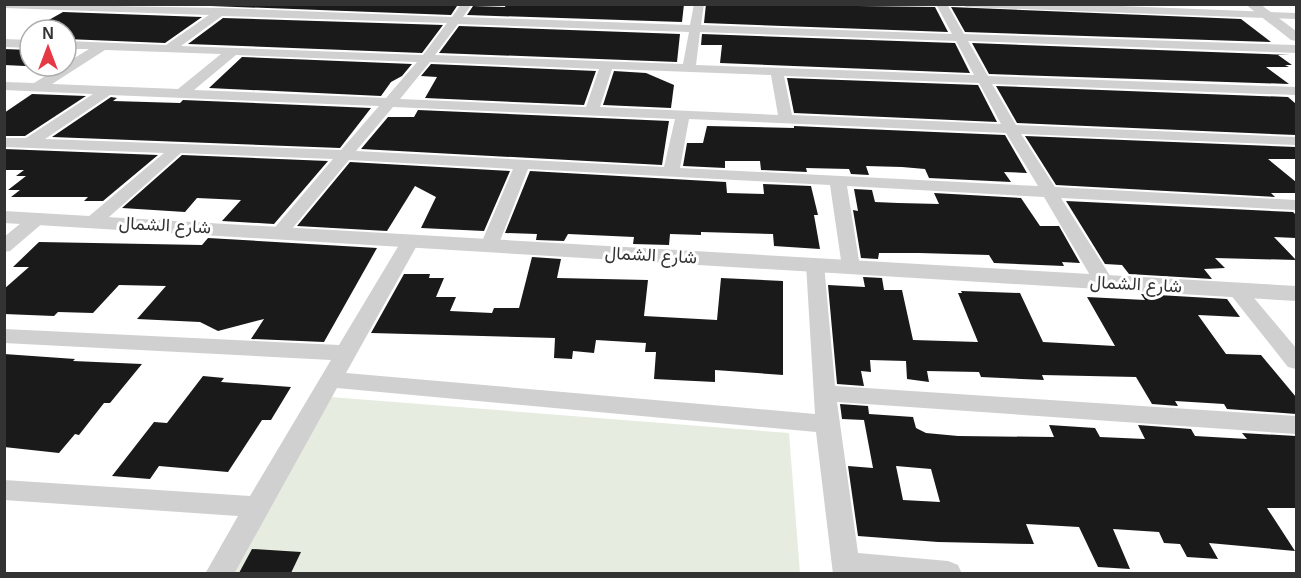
<svg xmlns="http://www.w3.org/2000/svg" width="1301" height="578" font-family="Arial,Vazirmatn,sans-serif">
<rect width="100%" height="100%" fill="#fff"/>
<path fill="#e6ecdf" d="M330 397 789 433 800 573 231 574Z"/>
<g fill="#1a1a1a" fill-rule="evenodd">
<path d="M422 4 457 6 451 15 185 5Z"/>
<path d="M506 4 617 6 684 4 682 22 467 15 473 6 505 7Z"/>
<path d="M706 4 935 7 948 32 704 23Z"/>
<path d="M951 7 1241 19 1271 42 965 32Z"/>
<path d="M63 12 202 17 165 43 66 39V30H31Z"/>
<path d="M223 18 443 25 422 53 188 44Z"/>
<path d="M459 26 680 34 677 62 439 53Z"/>
<path d="M702 34 955 43 970 73 720 63 722 45H701Z"/>
<path d="M972 43 1290 55H1278L1292 65H1285L1289 67H1266L1289 84 989 74Z"/>
<path d="M4 49 30 50V66H47L46 67 4 65Z"/>
<path d="M242 57 412 64 402 76 391 82 381 96 209 88Z"/>
<path d="M431 64 596 71 584 105 425 98 437 77 421 76Z"/>
<path d="M614 71 646 73 674 85 671 108 603 105Z"/>
<path d="M787 78 978 85 997 122 794 113Z"/>
<path d="M996 86 1288 97 1296 104V135L1017 123Z"/>
<path d="M32 94 86 96 25 136H4V113Z"/>
<path d="M111 97 117 98 113 101 180 103 183 100 371 108 340 148 52 137Z"/>
<path d="M418 110 669 121 662 165 361 149 388 117H414Z"/>
<path d="M707 126 794 128V126L1005 135 1027 173 1004 172 1011 182 929 178 925 169 902 167 866 166 869 175 851 174 849 169 806 168 807 172 761 170 760 161H725V168L683 166 687 143H703Z"/>
<path d="M1025 136 1296 147V159H1268L1296 182V193H1271L1275 197 1056 185Z"/>
<path d="M4 149 158 155 103 201H84L88 197H11L20 190H8L26 176H16L24 170H4Z"/>
<path d="M182 155 328 161 274 224 222 221 241 200 197 198 185 212 122 208Z"/>
<path d="M350 162 510 171 484 231 421 228 436 197 415 186 387 231 297 226Z"/>
<path d="M530 171 726 182 727 193 764 194 763 184 811 186 818 215H814L820 249 774 246 773 234 701 232V235L670 234 669 245 633 244 634 237 568 234 564 241 536 240 537 234 505 233Z"/>
<path d="M854 189 872 190 875 202 898 203 939 204 934 193 1021 198 1040 226H1059L1080 263 1062 262 1064 266 994 263 989 255 919 253H879L878 259 861 258 853 210 858 211Z"/>
<path d="M1066 201 1293 212 1296 215V238L1274 237 1296 260 1215 258 1225 268 1204 269 1212 279 1129 274 1122 265 1105 264Z"/>
<path d="M208 238 377 248 324 342 251 339 264 319 218 331 200 322 137 319 166 286 119 285 93 313 58 312 54 316 4 314V289L29 267H13L39 242 202 245Z"/>
<path d="M532 257 561 259 557 278 648 280 644 316 717 320 721 278 783 281V375L715 370V382L654 379 656 352H645L646 343 596 340 594 353 573 351 572 359 554 358 555 338 371 333 404 274H430L429 278H444L436 297H456L450 311 492 313 494 308H519Z"/>
<path d="M863 277 882 278 884 290H902L913 340 978 342 958 293H962L961 291 1020 293 1043 342 1115 346 1087 297 1145 300 1141 294 1227 299 1240 317 1198 315 1226 354 1261 355 1296 397V414L1227 409 1224 404 1175 401 1178 406 1152 404 1136 377 1042 375 1044 380 981 377 979 372 927 371 929 382 907 379 906 361 870 360 871 372 861 371 864 386 837 384 828 285 865 287Z"/>
<path d="M4 354 75 359 73 361 142 364 110 403H104L79 435 75 434 59 453 4 447Z"/>
<path d="M203 376 224 378 221 382 291 387 271 420H262L228 472 159 466 150 479 112 476 154 422 167 423Z"/>
<path d="M840 404 868 406 869 414 913 417 916 428 926 433 958 436 1054 437 1049 425 1095 428 1100 437 1145 439 1138 425 1191 429 1195 436 1247 439 1242 433 1296 436V508H1267L1295 551 1209 543 1218 559 1187 557 1180 544 1164 543 1159 532 1113 529 1130 569 1098 567 1079 527 1026 524 1034 544 938 542 858 536 848 466 873 468 864 420 842 419ZM896 466 931 469 940 502 903 500Z"/>
<path d="M252 549 301 552 291 573H239Z"/>
</g>
<g fill="none" stroke-linecap="round" stroke-linejoin="round">
<g fill="#d0d0d0" fill-rule="evenodd">
<path d="M4 4 222 8 452 17 461 4H472L463 17 690 25 694 4H704L701 25 952 34 936 4H947L964 34 1296 45V53L968 41 988 76 1296 87V95L992 84 1016 125 1296 137V145L1021 134 1055 187 1296 200V210L1061 198 1114 282 1104 288 1094 282 1044 197 847 186 860 267 851 273 842 267 830 185 528 169 498 246 489 251 480 246 513 169 349 160 286 236 280 237 271 232 333 159 181 153 100 225H88L85 221 88 217 164 153 4 147V138H26L93 94 4 90V82L34 83 89 49H66V41L166 45 209 15 4 8ZM222 16 447 23 423 55 181 46ZM458 24 689 32 683 64 435 55ZM700 32 956 41 974 75 696 65ZM105 50 221 54 178 89 52 84ZM236 55 417 62 386 98 194 90ZM430 62 599 69 586 107 400 99ZM612 69 771 75 778 115 600 107ZM784 76 979 83 1001 124 792 115ZM110 95 379 106 341 150 45 139ZM393 107 675 119 664 167 356 151ZM689 119 1006 133 1038 186 680 168Z"/>
<path d="M961 4H1070L1296 13V19L966 7Z"/>
<path d="M4 39 30 40V48L4 47Z"/>
<path d="M38 213 44 214 47 218 44 222 10 251 4 252V237L32 214Z"/>
<path d="M411 235 420 240 346 373 815 414 806 264 815 258 824 264 835 386 1296 416V434L837 402 858 553 948 561 958 565 962 574H833L816 432 337 388 234 574H205L238 516 4 500V480L250 496 331 360 4 343V329L339 345 402 240Z"/>
<path d="M1237 284 1244 286 1296 348V369L1288 367 1230 294 1227 290 1230 286Z"/>
</g>
<g fill="#d0d0d0" fill-rule="evenodd">
<path d="M1245 4H1260L1296 31V41L1291 40Z"/>
<path d="M4 211 1296 286V301L4 223Z"/>
</g>
</g>
<g text-anchor="middle" stroke-width="6" stroke-linejoin="round" paint-order="stroke">
<g font-size="18" fill="#333" stroke="#fff">
<text transform="translate(165 225) rotate(3)" y="6">شارع الشمال</text>
<text transform="translate(651 255) rotate(3)" y="6">شارع الشمال</text>
<text transform="translate(1136 284) rotate(3)" y="6">شارع الشمال</text>
</g>
</g>
<rect width="1301" height="578" fill="none" stroke="#333333" stroke-width="12"/>
<g transform="translate(48 48)"><circle r="28" fill="#ffffff" stroke="#adadad" stroke-width="1.5"/>
<path d="M0-4.5L10 22L0 15L-10 22Z" fill="#e63946"/>
<text y="-9" font-size="16" font-weight="bold" text-anchor="middle" fill="#333333">N</text>
</g>
</svg>
